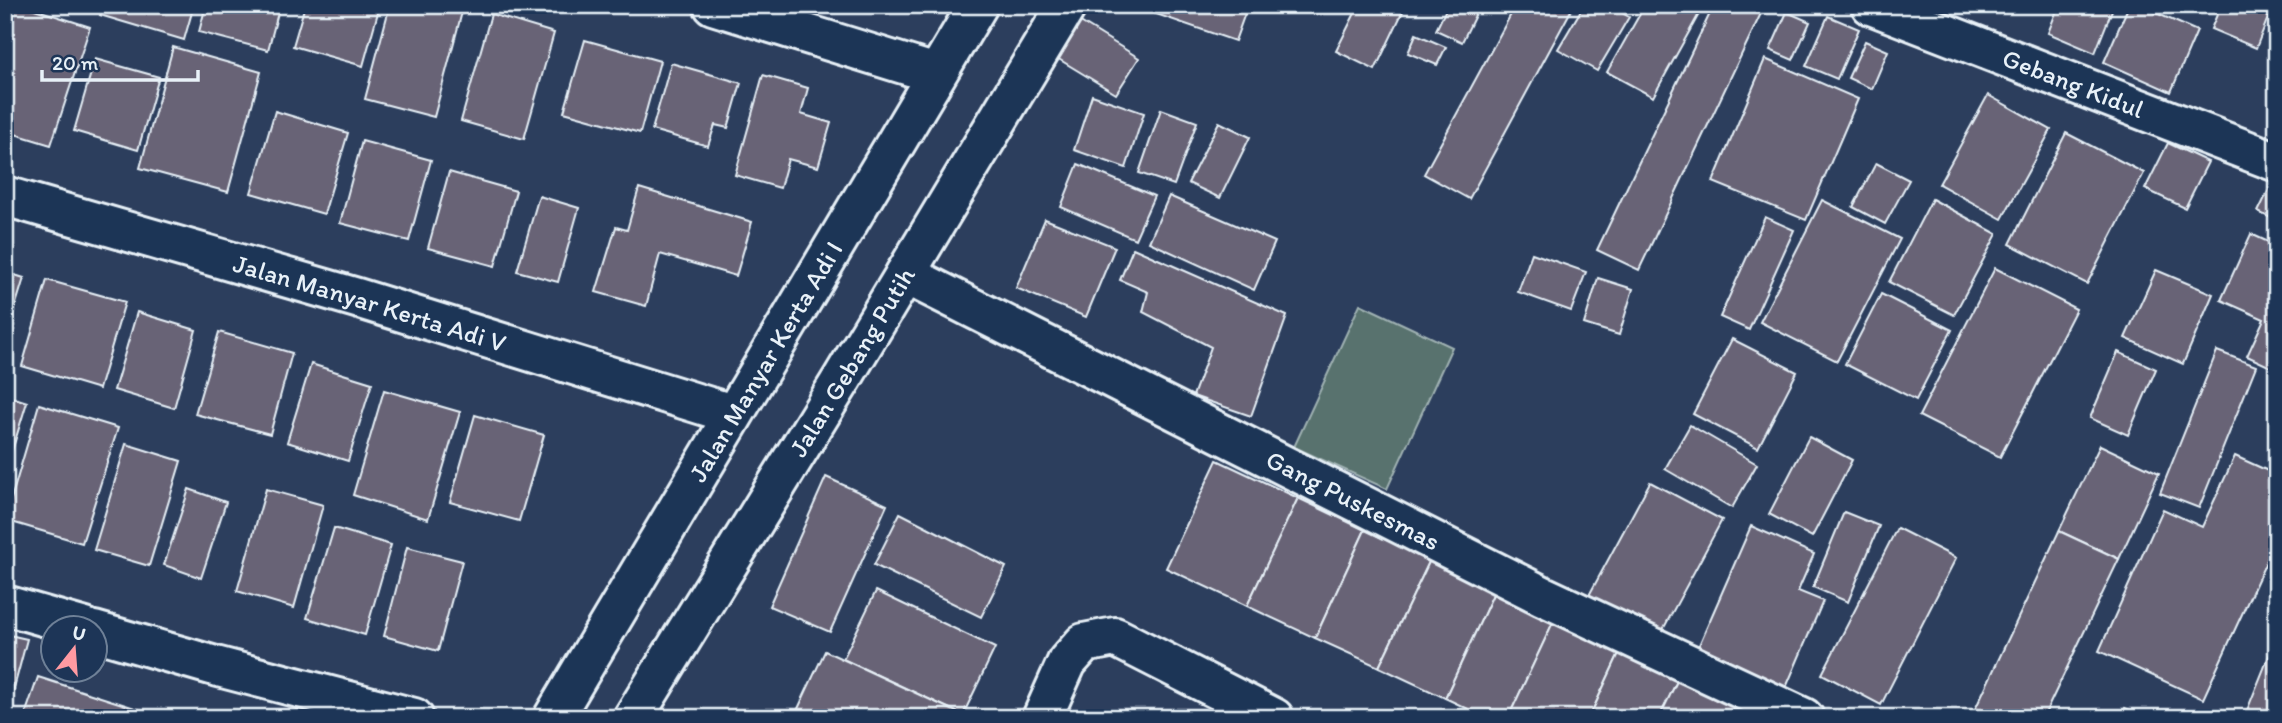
<svg xmlns="http://www.w3.org/2000/svg" width="2282" height="723" font-family="Itim,sans-serif">
<rect width="100%" height="100%" fill="#2c3e5d"/>
<filter id="ink" filterUnits="userSpaceOnUse"><feTurbulence type="fractalNoise" baseFrequency=".0143" numOctaves="2"/><feDisplacementMap in="SourceGraphic" scale="14" xChannelSelector="R" yChannelSelector="G"/><feConvolveMatrix kernelMatrix="1 2 1 2 8 2 1 2 1" color-interpolation-filters="sRGB"/></filter>
<g filter="url(#ink)">
<path fill="#58726e" stroke="#a0b2b3" stroke-width="2" d="M1360 304 1452 347 1387 489 1294 447Z"/>
<g fill="#686376" stroke="#e8f1f8" stroke-width="2">
<path d="M11 5H22L90 27 51 145 5 131V21Z"/>
<path d="M103 5H194L184 40 100 15Z"/>
<path d="M206 5H280L268 50 199 32Z"/>
<path d="M305 5H380L363 66 293 46Z"/>
<path d="M390 5H438L462 12 434 117 365 99Z"/>
<path d="M1156 5H1248L1235 41 1153 13Z"/>
<path d="M1359 5H1406L1375 70 1336 51Z"/>
<path d="M1448 5H1480L1462 42 1436 30Z"/>
<path d="M1516 5H1574L1469 199 1424 174Z"/>
<path d="M1584 5H1609L1629 17 1597 71 1558 49Z"/>
<path d="M1645 5H1704L1653 97 1607 72Z"/>
<path d="M1714 5H1765L1639 270 1597 250Z"/>
<path d="M2059 5H2114L2095 53 2048 33Z"/>
<path d="M2129 5H2138L2197 31 2171 92 2104 62Z"/>
<path d="M2171 5H2196L2192 14Z"/>
<path d="M2221 5H2273L2256 48 2211 29Z"/>
<path d="M1787 12 1810 22 1793 60 1770 50Z"/>
<path d="M491 14 554 33 524 139 461 121Z"/>
<path d="M1828 16 1859 29 1837 79 1806 66Z"/>
<path d="M1074 18 1139 58 1116 94 1052 55Z"/>
<path d="M1416 34 1446 47 1437 65 1408 53Z"/>
<path d="M585 40 660 61 640 133 564 112Z"/>
<path d="M1865 41 1888 51 1872 89 1848 78Z"/>
<path d="M173 47 261 72 228 192 140 168Z"/>
<path d="M95 59 159 77 138 150 74 131Z"/>
<path d="M1765 59 1858 99 1806 220 1713 182Z"/>
<path d="M671 63 741 83 728 128 715 125 708 146 652 130Z"/>
<path d="M763 75 808 88 801 114 831 123 818 167 788 159 780 188 735 175Z"/>
<path d="M1092 95 1144 113 1126 168 1074 150Z"/>
<path d="M1988 95 2051 130 2002 219 1939 184Z"/>
<path d="M1161 109 1197 122 1174 185 1139 173Z"/>
<path d="M275 111 348 133 324 214 251 193Z"/>
<path d="M1219 122 1250 137 1220 198 1188 183Z"/>
<path d="M2066 133 2144 173 2087 284 2010 244Z"/>
<path d="M362 141 431 160 409 241 340 223Z"/>
<path d="M2168 143 2208 162 2185 208 2145 189Z"/>
<path d="M1876 163 1909 180 1885 224 1853 207Z"/>
<path d="M1078 164 1154 196 1135 239 1061 207Z"/>
<path d="M449 172 516 191 495 266 428 248Z"/>
<path d="M2275 177 2277 178V221L2258 212Z"/>
<path d="M639 188 752 222 736 276 660 254 646 306 596 292 616 227 627 230Z"/>
<path d="M539 196 579 208 558 282 517 271Z"/>
<path d="M1169 196 1275 242 1254 290 1149 242Z"/>
<path d="M1932 199 1997 234 1954 315 1889 282Z"/>
<path d="M1822 200 1900 239 1837 361 1760 322Z"/>
<path d="M1765 217 1794 230 1749 330 1720 317Z"/>
<path d="M1045 219 1115 247 1086 317 1016 288Z"/>
<path d="M2251 234 2277 246V370L2247 356 2264 319 2221 300Z"/>
<path d="M1133 248 1287 316 1251 416 1193 396 1211 347 1143 312 1148 292 1120 280Z"/>
<path d="M1532 253 1586 272 1571 311 1518 292Z"/>
<path d="M1995 268 2076 309 2000 457 1919 416Z"/>
<path d="M2156 270 2213 294 2183 364 2125 338Z"/>
<path d="M5 272 24 278 5 340Z"/>
<path d="M1598 278 1633 289 1619 335 1584 324Z"/>
<path d="M47 280 125 302 99 389 22 366Z"/>
<path d="M1881 294 1952 330 1916 400 1845 364Z"/>
<path d="M137 312 196 330 174 408 114 390Z"/>
<path d="M219 332 292 353 270 434 195 414Z"/>
<path d="M1732 339 1797 372 1758 448 1693 414Z"/>
<path d="M2217 351 2256 366 2199 508 2160 493Z"/>
<path d="M2118 352 2156 369 2128 435 2090 418Z"/>
<path d="M311 364 372 383 348 461 287 442Z"/>
<path d="M384 390 460 412 428 519 353 495Z"/>
<path d="M5 395 27 402 11 454 5 452Z"/>
<path d="M39 404 118 428 82 543 5 520Z"/>
<path d="M475 415 544 435 519 521 450 502Z"/>
<path d="M1690 425 1757 464 1732 508 1665 469Z"/>
<path d="M1809 437 1852 460 1812 537 1769 514Z"/>
<path d="M126 444 181 461 149 566 94 550Z"/>
<path d="M2100 445 2159 473 2119 559 2059 531Z"/>
<path d="M5 452 11 454 5 471Z"/>
<path d="M2235 456 2277 475V538L2203 699 2099 651 2163 509 2202 527Z"/>
<path d="M1217 460 1298 498 1247 606 1166 568Z"/>
<path d="M826 477 887 505 830 632 769 606Z"/>
<path d="M1650 482 1722 520 1659 637 1587 599Z"/>
<path d="M189 489 226 502 201 578 164 565Z"/>
<path d="M266 489 323 505 294 608 237 591Z"/>
<path d="M1298 498 1365 530 1315 638 1247 606Z"/>
<path d="M1844 512 1879 526 1848 602 1813 587Z"/>
<path d="M900 513 1006 567 981 617 874 565Z"/>
<path d="M1751 526 1814 554 1798 591 1823 601 1785 690 1696 652Z"/>
<path d="M334 528 391 545 365 635 307 618Z"/>
<path d="M1897 528 1956 558 1881 705 1822 674Z"/>
<path d="M1365 530 1430 560 1379 667 1315 638Z"/>
<path d="M2059 531 2119 559 2043 718H1971Z"/>
<path d="M407 547 462 561 438 651 384 636Z"/>
<path d="M1430 560 1495 590 1445 698 1379 667Z"/>
<path d="M1495 590 1555 618 1508 718H1487L1445 698Z"/>
<path d="M876 591 995 648 963 715 843 659Z"/>
<path d="M1555 618 1621 649 1589 718H1508Z"/>
<path d="M5 634 27 639 6 718H5Z"/>
<path d="M2277 636V718H2244Z"/>
<path d="M1621 649 1679 677 1659 718H1589Z"/>
<path d="M825 651 963 715 962 718H807L796 713Z"/>
<path d="M38 677 166 718H24Z"/>
<path d="M1679 677 1736 703 1729 718H1659Z"/>
<path d="M1736 703 1767 718H1729Z"/>
<path d="M2125 708 2147 718H2121Z"/>
</g>
<g fill="none" stroke-linecap="round" stroke-linejoin="round">
<defs>
<g id="minor">
<path d="M713 5 936 74"/>
<path id="s1" d="M1871 5 2277 162"/>
<path id="s2" d="M5 196 357 298 732 414"/>
<path id="s3" d="M905 274 1543 596 1804 718"/>
<path d="M5 605 85 628"/>
<path d="M94 631 215 666 414 718"/>
<path id="s4" d="M553 718 978 5"/>
<path id="s5" d="M633 718 842 379 1067 5"/>
<path d="M1042 718 1067 662 1084 643 1115 637 1274 718"/>
</g>
</defs>
<use href="#minor" stroke="#e8f1f8" stroke-width="44"/>
<use href="#minor" stroke="#1d3557" stroke-width="38"/>
</g>
</g>
<g text-anchor="middle" stroke-width="6" stroke-linejoin="round" paint-order="stroke">
<g font-size="26" fill="#e8f1f8" stroke="#1d3557">
<text dy="9" stroke="none"><textPath href="#s1" startOffset="217">Gebang Kidul</textPath></text>
<text dy="9" stroke="none"><textPath href="#s2" startOffset="380">Jalan Manyar Kerta Adi V</textPath></text>
<text dy="9" stroke="none"><textPath href="#s4" startOffset="415">Jalan Manyar Kerta Adi I</textPath></text>
<text dy="9" stroke="none"><textPath href="#s5" startOffset="418">Jalan Gebang Putih</textPath></text>
<text dy="9" stroke="none"><textPath href="#s3" startOffset="502">Gang Puskesmas</textPath></text>
</g>
</g>
<rect width="2282" height="723" fill="none" stroke="#1d3557" stroke-width="28"/>
<rect x="14" y="14" width="2254" height="695" fill="none" stroke="#e8f1f8" stroke-width="2.5" filter="url(#ink)"/>
<g transform="translate(74 649) rotate(17)"><circle r="33" fill="#1d3557" stroke="#6e8097" stroke-width="2"/>
<path d="M0-5L12 26L0 18L-12 26Z" fill="#ff9aa2"/>
<text y="-10" font-size="19" font-weight="bold" text-anchor="middle" fill="#e8f1f8">U</text>
</g>
<path d="M42 70v10h156v-10" fill="none" stroke="#e8f1f8" stroke-width="3.5"/>
<text x="52" y="70" font-size="21" fill="#e8f1f8" stroke="#1d3557" stroke-width="5" paint-order="stroke">20 m</text>
</svg>
